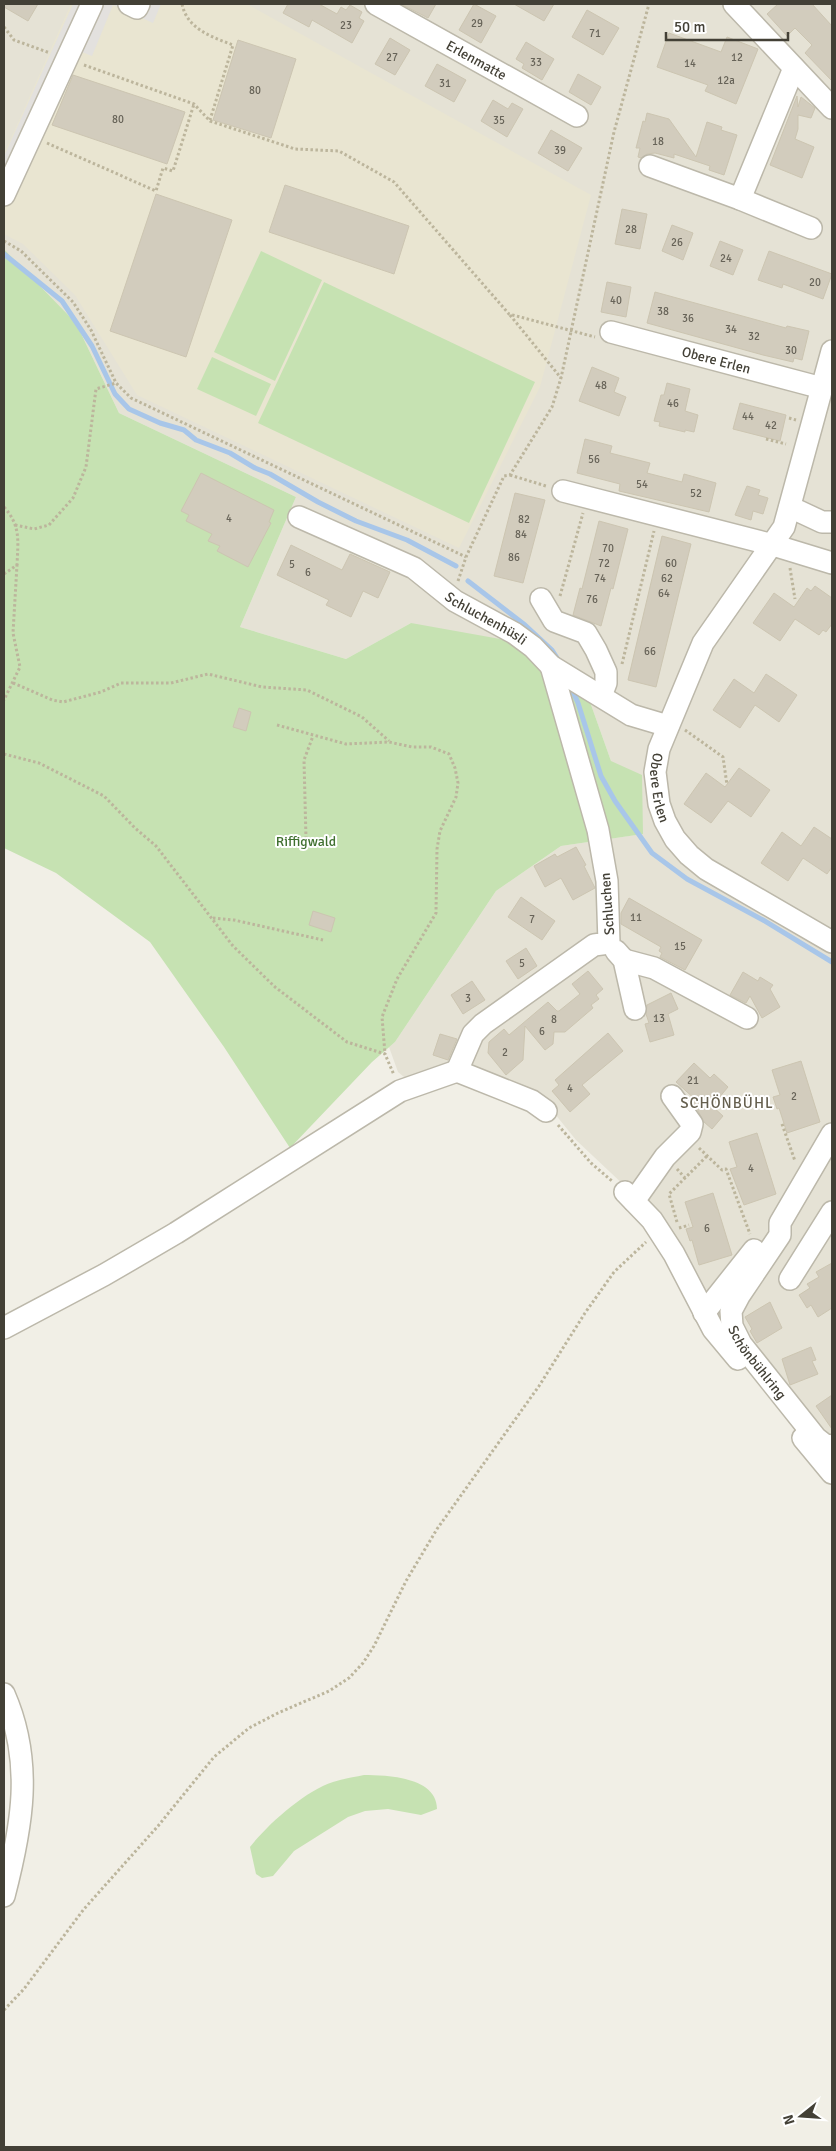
<svg xmlns="http://www.w3.org/2000/svg" width="836" height="2151" font-family="Signika,sans-serif">
<rect width="100%" height="100%" fill="#f1efe6"/>
<path fill="#e5e2d5" d="M4 4H832V1468L715 1326 662 1221 576 1140 555 1114 492 1080 411 1081 404 1077 398 1072 389 1047 395 1042 496 891 561 846 642 834 611 761 589 699 411 623 346 659 240 627 296 497 119 413 76 323 4 249Z"/>
<path fill="#e9e5d1" d="M71 4H247L591 195 540 387 459 548 137 395 75 295 23 244 4 234V154Z"/>
<g fill="#c6e2b2">
<path d="M4 249 76 323 119 413 296 497 240 627 346 659 411 623 512 641 589 699 611 761 642 775 643 834 561 846 496 891 395 1042 372 1062 290 1148 224 1047 150 942 56 873 4 848Z"/>
<path d="M261 251 322 280 275 381 214 352Z"/>
<path d="M324 282 535 382 469 523 258 423Z"/>
<path d="M212 357 271 384 256 416 197 389Z"/>
<path d="M364 1775C387 1775 437 1777 437 1809L421 1815 388 1809 365 1811 348 1817 294 1851 273 1876 262 1878 256 1874 250 1847C268 1824 305 1791 333 1782 343 1779 354 1777 364 1775Z"/>
</g>
<path fill="#e3e1de" d="M73 4H161L153 23 113 5 92 56 77 50 4 207V156Z"/>
<g fill="none" stroke-linecap="round" stroke-linejoin="round">
<g stroke="#a8c6e9" stroke-width="5">
<path d="M4 254 62 301 92 346 115 394 129 409 160 423 184 430 196 440 230 453 255 468 270 474 318 502 356 521 407 540 456 566"/>
<path d="M468 581 525 625 552 650 559 661"/>
<path d="M571 687 578 703 601 776 615 801 652 853 687 879 763 920 832 962"/>
</g>
</g>
<g fill="#d2ccbd" stroke="#ccc5b1">
<path d="M4 4H38L28 21 4 7Z"/>
<path d="M288 4H319L337 14 341 7 346 10 350 5 362 12 359 18 364 21 352 43 312 20 309 27 283 13Z"/>
<path d="M401 4H436L428 18Z"/>
<path d="M474 4 496 16 481 43 459 30Z"/>
<path d="M514 4H554L544 21Z"/>
<path d="M778 4H812L832 26V81L805 53 812 45 795 28 787 36 767 14Z"/>
<path d="M587 10 619 28 603 55 572 37Z"/>
<path d="M669 33 721 52 727 37 758 49 736 104 705 91 708 85 657 67Z"/>
<path d="M390 38 410 50 395 75 375 64Z"/>
<path d="M238 40 296 59 271 138 213 120Z"/>
<path d="M526 42 554 59 542 80 522 68 524 64 516 59Z"/>
<path d="M437 64 466 80 454 102 425 86Z"/>
<path d="M578 74 601 87 591 105 569 92Z"/>
<path d="M73 75 185 112 167 164 52 125Z"/>
<path d="M797 96 798 107 801 97 815 108 811 118 798 115V129L795 139 814 147 802 178 770 165Z"/>
<path d="M493 100 508 109 512 103 523 109 507 137 481 121Z"/>
<path d="M647 113 669 119 696 157 707 122 722 127 721 130 737 135 724 175 709 170 710 166 674 154V158L655 153 647 154 641 158 638 157 640 148H636L643 121 645 122Z"/>
<path d="M551 130 582 148 568 171 538 153Z"/>
<path d="M285 185 409 226 394 274 269 232Z"/>
<path d="M156 194 232 220 186 357 110 331Z"/>
<path d="M622 209 647 214 640 249 615 244Z"/>
<path d="M672 225 693 233 683 260 662 251Z"/>
<path d="M720 241 743 250 733 275 710 266Z"/>
<path d="M769 251 832 274 823 299 783 284 782 288 758 280Z"/>
<path d="M607 282 631 287 626 317 601 312Z"/>
<path d="M655 292 786 328 787 326 809 331 802 360 794 358 793 362 763 355 647 323Z"/>
<path d="M592 367 619 378 614 392 626 397 619 416 579 401Z"/>
<path d="M667 383 690 389 685 411 698 415 694 432 685 430V432L659 426 660 422 654 421 661 395H664Z"/>
<path d="M740 403 786 415 780 441 733 429Z"/>
<path d="M585 439 612 446 610 453 650 463 647 473 682 482 684 474 716 483 709 512 619 491 620 484 577 473Z"/>
<path d="M201 473 274 510 269 522 271 523 248 567 217 551 220 546 208 541 212 534 186 521 189 515 181 511Z"/>
<path d="M747 486 760 490 758 495 768 498 763 514 753 511 751 520 735 515Z"/>
<path d="M515 493 545 500 523 583 494 576Z"/>
<path d="M599 521 628 529 613 589 611 588 601 626 573 615 580 588 582 589Z"/>
<path d="M662 536 691 544 656 687 628 680Z"/>
<path d="M291 545 342 570 350 554 390 572 378 598 363 591 351 617 326 605 329 600 277 575Z"/>
<path d="M815 586 832 598V624L826 632 823 630 819 635 795 619 780 641 753 623 774 593 794 607 807 588 811 591Z"/>
<path d="M766 674 797 695 779 722 755 705 740 728 713 710 734 679 754 693Z"/>
<path d="M239 708 251 712 246 731 233 727Z"/>
<path d="M739 768 770 790 751 817 728 801 711 823 684 804 706 773 725 787Z"/>
<path d="M814 827 832 839V867L827 874 803 858 788 881 761 863 782 832 801 846Z"/>
<path d="M576 847 586 865 584 866 595 888 573 900 561 878 545 887 534 866 555 854 557 857Z"/>
<path d="M521 897 555 921 542 940 508 917Z"/>
<path d="M629 898 702 940 685 970 660 957 662 953 659 951 661 947 621 924V913Z"/>
<path d="M313 911 335 918 331 932 309 925Z"/>
<path d="M526 948 537 966 518 979 506 961Z"/>
<path d="M588 971 603 989 596 995 599 999 591 1005 593 1008 565 1032H554L553 1044 545 1050 525 1026 523 1060 506 1075 488 1053 489 1042 504 1029 509 1035 548 1002 557 1011H559L580 994 572 984Z"/>
<path d="M743 972 758 981 760 977 773 985 770 989 780 1007 762 1018 750 996 746 1003 730 995Z"/>
<path d="M472 981 485 1000 463 1014 451 995Z"/>
<path d="M671 993 678 1009 668 1014 674 1035 650 1042 645 1024 649 1023 646 1014 647 1005Z"/>
<path d="M608 1033 623 1051 582 1085 590 1094 570 1112 552 1091 559 1085 555 1080Z"/>
<path d="M440 1034 457 1039 448 1060 433 1055Z"/>
<path d="M801 1061 820 1122 787 1133 779 1108 777 1109 773 1097 780 1095 772 1070Z"/>
<path d="M694 1063 710 1078 714 1074 728 1087 712 1106 723 1116 712 1129 704 1122 697 1109 698 1108 693 1103 696 1100 676 1082Z"/>
<path d="M757 1133 776 1194 744 1205 730 1169 737 1167 729 1142Z"/>
<path d="M713 1193 732 1255 699 1265 692 1240 690 1241 686 1229 693 1227 685 1202Z"/>
<path d="M832 1263V1308L818 1317 811 1305 807 1308 799 1295 810 1288 807 1284 819 1277 816 1272Z"/>
<path d="M770 1302 782 1328 757 1343 750 1331 752 1329 745 1317Z"/>
<path d="M811 1347 816 1360 812 1361 818 1374 790 1385 782 1359Z"/>
<path d="M832 1395V1429L816 1406Z"/>
</g>
<g fill="none" stroke-linecap="round" stroke-linejoin="round">
<defs>
<g id="minor">
<path d="M129 4 137 8 139 4"/>
<path id="s1" d="M376 4 577 116"/>
<path d="M734 4 832 108"/>
<path d="M650 166 740 199 794 68"/>
<path d="M4 195 92 4"/>
<path d="M740 199 811 228"/>
<path id="s2" d="M611 332 822 388"/>
<path id="s3" d="M832 351 784 527 703 643 659 749 655 772 659 804 665 821 675 839 689 855 706 869 832 942"/>
<path d="M563 491 773 545 832 563"/>
<path d="M790 507 822 522H832"/>
<path id="s4" d="M299 517 414 568 455 601 514 633 533 647 551 666 631 715 668 726"/>
<path d="M541 599 554 621 586 633 596 650 606 672V683L601 696"/>
<path d="M616 951 624 960 635 1009"/>
<path d="M624 960 654 968 747 1018"/>
<path d="M457 1071 473 1034 483 1024 594 945 609 943 607 881 598 830 551 666"/>
<path id="s5" d="M832 1134 780 1223V1235L739 1296 731 1311 732 1326 741 1344 816 1438 825 1445 832 1446"/>
<path d="M625 1192 652 1220 674 1254 713 1329 738 1359"/>
<path d="M634 1201 665 1157 690 1132 692 1124 672 1096"/>
<path d="M790 1279 832 1212"/>
<path d="M704 1313 754 1250"/>
<path d="M4 1328 104 1275 176 1233 400 1091 457 1071 532 1101 546 1111"/>
<path d="M803 1438 832 1473"/>
<path d="M4 1694C34 1762 22 1827 4 1896"/>
</g>
</defs>
<use href="#minor" stroke="#bcb8aa" stroke-width="24"/>
<g stroke="#bcb59c" stroke-width="3" stroke-dasharray="2.5 2.5" stroke-linecap="butt">
<path d="M182 4C187 29 212 37 233 45L210 120"/>
<path d="M4 27 14 40 50 53"/>
<path d="M84 65 194 104 210 121 295 149 339 151 394 182 509 314 595 337"/>
<path d="M47 143 156 191 163 168 173 171 194 104"/>
<path d="M4 241 21 251 73 302 91 330 116 383 131 398 466 557"/>
<path d="M510 315 561 378"/>
<path d="M789 418 796 420"/>
<path d="M766 439 786 444"/>
<path d="M510 475 546 486"/>
<path d="M4 507C21 526 18 541 17 565"/>
<path d="M15 525 34 529 49 525 73 498 86 467 96 389 116 383"/>
<path d="M790 568 795 599"/>
<path d="M4 574 17 565 13 633 20 667 4 700"/>
<path d="M458 581 466 557 504 476 510 475 552 407 561 378 614 132 649 4"/>
<path d="M560 596 583 513"/>
<path d="M622 664 654 531"/>
<path d="M13 683 52 700 63 702 101 692 121 683H171L208 674 262 687 307 690 362 717 389 741"/>
<path d="M277 725 346 744 389 742 412 747H431L449 754 455 768 458 783 456 797 440 831 437 849 436 913 397 979 382 1017 385 1054"/>
<path d="M685 730 723 757 727 785"/>
<path d="M4 754 39 763 104 796 135 828 156 846 233 946 275 987 347 1042 385 1054 394 1075"/>
<path d="M306 839 304 760 313 736"/>
<path d="M213 918 234 920 323 940"/>
<path d="M782 1124 795 1161"/>
<path d="M558 1125 591 1163 612 1181"/>
<path d="M699 1148 722 1170 726 1169 750 1234"/>
<path d="M677 1169 685 1178"/>
<path d="M677 1222 669 1194 707 1156"/>
<path d="M679 1228 689 1225"/>
<path d="M4 2010 24 1989 84 1909 158 1826 214 1757 249 1728 278 1713 329 1691 349 1678 363 1663 374 1646 406 1581 437 1529 539 1386 585 1313 614 1272 646 1242"/>
</g>
<use href="#minor" stroke="#fff" stroke-width="21"/>
</g>
<g text-anchor="middle" stroke-width="4" stroke-linejoin="round" paint-order="stroke">
<g font-size="11" fill="#676358">
<text x="477" y="27">29</text>
<text x="346" y="29">23</text>
<text x="595" y="37">71</text>
<text x="392" y="61">27</text>
<text x="737" y="61">12</text>
<text x="536" y="66">33</text>
<text x="690" y="67">14</text>
<text x="726" y="84">12a</text>
<text x="445" y="87">31</text>
<text x="255" y="94">80</text>
<text x="118" y="123">80</text>
<text x="499" y="124">35</text>
<text x="658" y="145">18</text>
<text x="560" y="154">39</text>
<text x="631" y="233">28</text>
<text x="677" y="246">26</text>
<text x="726" y="262">24</text>
<text x="815" y="286">20</text>
<text x="616" y="304">40</text>
<text x="663" y="315">38</text>
<text x="688" y="322">36</text>
<text x="731" y="333">34</text>
<text x="754" y="340">32</text>
<text x="791" y="354">30</text>
<text x="601" y="389">48</text>
<text x="673" y="407">46</text>
<text x="748" y="420">44</text>
<text x="771" y="429">42</text>
<text x="594" y="463">56</text>
<text x="642" y="488">54</text>
<text x="696" y="497">52</text>
<text x="229" y="522">4</text>
<text x="524" y="523">82</text>
<text x="521" y="538">84</text>
<text x="608" y="552">70</text>
<text x="514" y="561">86</text>
<text x="604" y="567">72</text>
<text x="671" y="567">60</text>
<text x="292" y="568">5</text>
<text x="308" y="576">6</text>
<text x="600" y="582">74</text>
<text x="667" y="582">62</text>
<text x="664" y="597">64</text>
<text x="592" y="603">76</text>
<text x="650" y="655">66</text>
<text x="636" y="921">11</text>
<text x="532" y="923">7</text>
<text x="680" y="950">15</text>
<text x="522" y="967">5</text>
<text x="468" y="1002">3</text>
<text x="659" y="1022">13</text>
<text x="554" y="1023">8</text>
<text x="542" y="1035">6</text>
<text x="505" y="1056">2</text>
<text x="693" y="1084">21</text>
<text x="570" y="1092">4</text>
<text x="794" y="1100">2</text>
<text x="751" y="1172">4</text>
<text x="707" y="1232">6</text>
</g>
<g font-size="14" fill="#434036" stroke="#fff">
<text dy="5" stroke="none"><textPath href="#s1" startOffset="115">Erlenmatte</textPath></text>
<text dy="5" stroke="none"><textPath href="#s2" startOffset="109">Obere Erlen</textPath></text>
<text dy="5" stroke="none"><textPath href="#s4" startOffset="214">Schluchenhüsli</textPath></text>
<text dy="5" stroke="none"><textPath href="#s3" startOffset="478">Obere Erlen</textPath></text>
<text transform="translate(607 904) rotate(-94)" y="5">Schluchen</text>
<text dy="5" stroke="none"><textPath href="#s5" startOffset="265">Schönbühlring</textPath></text>
</g>
<g font-size="14" fill="#3f6f2f" stroke="#fff">
<text x="306" y="846">Riffigwald</text>
</g>
<g font-size="15" letter-spacing="1" fill="#655f4e" stroke="#fff">
<text x="727" y="1108">SCHÖNBÜHL</text>
</g>
</g>
<rect width="836" height="2151" fill="none" stroke="#434036" stroke-width="10"/>
<g transform="translate(801 2116) rotate(253)" stroke="#ffffff" stroke-width="4" paint-order="stroke">
<path d="M0-4L9 19L0 12L-9 19Z" fill="#434036"/>
<text y="-8" font-size="14" font-weight="bold" text-anchor="middle" fill="#434036">N</text>
</g>
<path d="M666 32v8h122v-8" fill="none" stroke="#434036" stroke-width="2.5"/>
<text x="674" y="32" font-size="15" fill="#434036" stroke="#ffffff" stroke-width="4" paint-order="stroke">50 m</text>
</svg>
